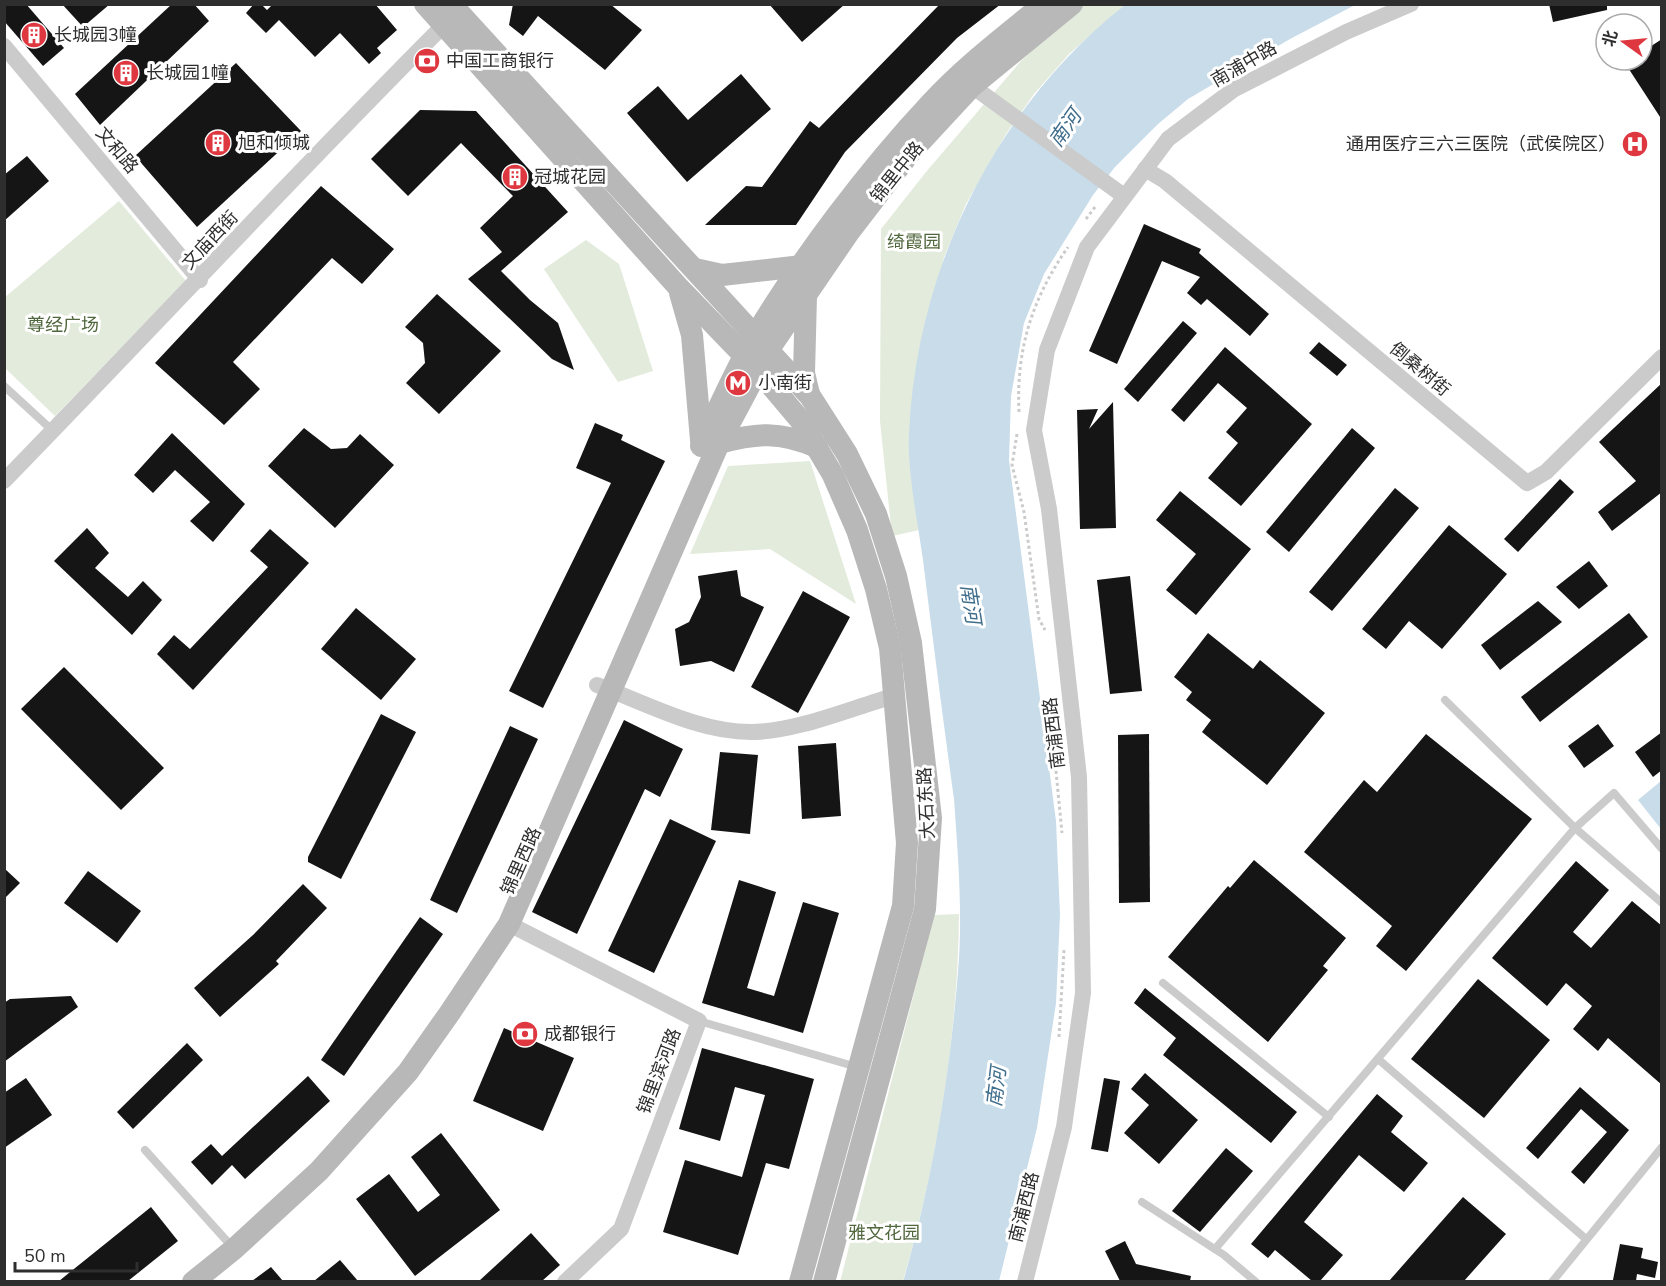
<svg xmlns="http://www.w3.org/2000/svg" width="1666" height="1286" font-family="'Nunito Sans','Noto Sans SC',sans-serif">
<rect width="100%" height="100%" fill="#fff"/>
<g fill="#e3ebdc">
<path d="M1081 5H1125L1069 54 1034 94 1006 134 966 204 944 257 909 436 919 530 892 536 880 421 881 229 926 172 1021 61Z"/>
<path d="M119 201 186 281 55 416 5 368 4 298Z"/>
<path d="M586 240 619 264 653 371 618 382 544 269Z"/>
<path d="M810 461 856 604 770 549 690 554 728 466Z"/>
<path d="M959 914C958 1037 937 1164 903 1281L840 1282 934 915Z"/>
</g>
<g fill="#c8dcea">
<path d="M1125 5H1355L1290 39 1188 99 1158 124 1115 167 1093 195 1044 274 1024 323 1011 396 1009 460 1056 821 1060 915 1056 1003 1037 1128 999 1281 903 1282C932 1182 950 1076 958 972 963 915 958 856 954 799 943 720 933 640 923 560 918 524 907 470 909 434 916 270 995 107 1125 5Z"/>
<path d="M1661 781V829L1638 800Z"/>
</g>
<g fill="#151515">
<path d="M4 4H26L64 48 43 66 4 21Z"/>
<path d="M62 4H110L83 27Z"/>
<path d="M172 4H194L209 21 100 125 75 94Z"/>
<path d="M254 4H261L267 10 273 4H375L397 30 377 48 381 53 369 64 340 33 315 57 279 20 266 33 246 13Z"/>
<path d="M513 4H610L642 30 605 70 538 16 523 36 509 25Z"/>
<path d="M769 4H845L802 42Z"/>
<path d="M940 4H1001L957 38 845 152 796 225H705L746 186 762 187 810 121 819 128Z"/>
<path d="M1549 4H1607V10L1553 22Z"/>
<path d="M1662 39V120L1623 60H1642V52Z"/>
<path d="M236 63 301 131 197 227 135 156Z"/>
<path d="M741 74 771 109 687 182 627 113 658 86 688 120Z"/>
<path d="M420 110 476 111 568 212 501 271 530 300 558 323 574 370 552 359 468 279 502 252 480 228 513 196 461 143 408 196 371 159Z"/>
<path d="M27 156 49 181 4 221V175Z"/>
<path d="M321 186 394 249 362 284 332 258 233 362 260 389 224 425 155 363Z"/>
<path d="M1144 224 1201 249 1199 253 1269 314 1250 336 1207 299 1201 305 1187 293 1200 277 1162 261 1117 364 1089 351Z"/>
<path d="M437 294 501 351 439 414 406 383 425 363 423 343 405 327Z"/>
<path d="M1183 321 1197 333 1138 402 1124 389Z"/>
<path d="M1319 342 1347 365 1337 376 1309 353Z"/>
<path d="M1225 347 1312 424 1241 506 1208 478 1238 443 1226 432 1247 408 1218 383 1184 422 1171 410Z"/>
<path d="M1662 383V492L1612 531 1598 512 1636 481 1599 442Z"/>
<path d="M1113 402 1116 528 1080 529 1077 410 1098 409 1089 429Z"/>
<path d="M595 423 623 435 621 440 665 461 543 708 509 691 611 483 576 468Z"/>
<path d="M304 428 331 449 347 448 360 434 394 465 335 528 268 466Z"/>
<path d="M1352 428 1375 448 1289 552 1266 532Z"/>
<path d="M172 433 245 504 213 542 190 521 210 502 175 470 153 493 134 475Z"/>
<path d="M1560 479 1574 492 1518 552 1504 539Z"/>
<path d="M1395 488 1419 508 1332 611 1309 592Z"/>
<path d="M1180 491 1251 549 1196 615 1166 590 1196 554 1156 520Z"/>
<path d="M1449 525 1507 574 1442 649 1409 621 1386 649 1362 629Z"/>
<path d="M87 528 109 553 95 568 128 597 143 581 162 600 132 635 54 561Z"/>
<path d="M270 529 309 563 193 690 157 654 174 635 190 649 268 567 250 551Z"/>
<path d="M1589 561 1608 586 1579 609 1556 587Z"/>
<path d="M737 570 741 596 764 607 734 672 711 661 680 666 675 629 689 622 701 597 698 576Z"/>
<path d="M1130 576 1142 691 1110 694 1097 580Z"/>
<path d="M803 591 850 617 798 713 751 687Z"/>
<path d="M1538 601 1562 622 1500 670 1481 645Z"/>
<path d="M356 608 416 659 381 700 321 649Z"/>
<path d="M1629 613 1648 637 1540 722 1521 697Z"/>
<path d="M1208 633 1253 669 1260 660 1325 713 1267 785 1202 732 1211 720 1186 700 1192 692 1174 677Z"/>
<path d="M64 667 164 768 121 810 21 709Z"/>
<path d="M381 714 416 732 341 879 308 862V857Z"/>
<path d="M624 720 683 749 660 797 645 789 577 934 532 912Z"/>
<path d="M1598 724 1614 746 1584 768 1568 746Z"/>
<path d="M510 726 538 739 457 913 430 900Z"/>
<path d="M1662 732V770L1653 777 1635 752Z"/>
<path d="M1149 734 1150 902 1119 903 1118 735Z"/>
<path d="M1426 734 1532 819 1406 971 1376 946 1392 926 1304 852 1364 780 1377 792Z"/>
<path d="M836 743 841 816 802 819 798 746Z"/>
<path d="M720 752 758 755 750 834 711 830Z"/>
<path d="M670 819 716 841 654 973 608 951Z"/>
<path d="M1254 860 1346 938 1323 966 1328 970 1268 1042 1168 957 1228 886 1230 888Z"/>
<path d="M1576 861 1609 890 1573 932 1591 948 1632 901 1662 926V1085L1608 1038 1598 1051 1573 1029 1592 1006 1566 983 1547 1006 1492 958Z"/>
<path d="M4 868 20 883 4 899Z"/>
<path d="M88 871 141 911 117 943 64 903Z"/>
<path d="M739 880 776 892 747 988 774 996 803 902 839 913 803 1033 702 1003Z"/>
<path d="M303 884 327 908 276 961 279 964 220 1017 194 988 253 935Z"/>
<path d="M420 917 443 934 344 1076 321 1060Z"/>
<path d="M1478 979 1550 1040 1484 1118 1411 1059Z"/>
<path d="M1145 988 1297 1112 1271 1143 1163 1055 1176 1038 1134 1003Z"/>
<path d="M71 996 78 1007 4 1062V1003L10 999Z"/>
<path d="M504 1028 574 1058 543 1131 473 1101Z"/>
<path d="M187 1043 203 1060 133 1129 117 1112Z"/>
<path d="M702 1048 814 1079 789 1169 766 1163 738 1255 663 1232 685 1160 742 1177 765 1095 735 1087 720 1141 679 1129Z"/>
<path d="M1145 1073 1198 1120 1159 1164 1124 1133 1149 1105 1131 1089Z"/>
<path d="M308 1076 330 1101 245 1179 232 1165 212 1185 191 1162 211 1144 222 1156Z"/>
<path d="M26 1078 52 1115 4 1148V1093Z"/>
<path d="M1104 1078 1120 1081 1108 1152 1091 1149Z"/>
<path d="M1580 1087 1629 1130 1584 1184 1571 1172 1607 1132 1581 1109 1538 1159 1526 1148Z"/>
<path d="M1377 1094 1403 1116 1391 1132 1428 1163 1404 1192 1359 1155 1304 1222 1343 1255 1320 1281H1312L1275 1250 1268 1258 1251 1244Z"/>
<path d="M441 1133 500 1210 415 1276 356 1199 389 1174 418 1212 440 1195 411 1157Z"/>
<path d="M1226 1148 1253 1171 1200 1232 1172 1211Z"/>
<path d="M1463 1197 1506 1234 1464 1281H1389Z"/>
<path d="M151 1207 178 1241 128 1281H59Z"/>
<path d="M531 1233 560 1265 542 1281H479Z"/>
<path d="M1125 1241 1136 1264 1191 1276 1190 1281H1120L1105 1251Z"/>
<path d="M1620 1244 1643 1248 1641 1258 1658 1262 1655 1278 1637 1274 1636 1281 1613 1280Z"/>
<path d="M340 1260 358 1281H314Z"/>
<path d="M271 1267 283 1281H252Z"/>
</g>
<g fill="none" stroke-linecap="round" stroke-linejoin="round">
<g stroke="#cbcbcb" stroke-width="3" stroke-dasharray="3 3" stroke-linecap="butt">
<path d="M1086 219 1095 207"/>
<path d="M1019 412C1016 349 1032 299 1068 247"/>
<path d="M1017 434 1012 465 1024 512 1039 619 1045 630"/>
<path d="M1058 741 1056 771 1062 833"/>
<path d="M1059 1037 1064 950"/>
</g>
<g stroke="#cbcbcb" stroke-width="8">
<path d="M4 386 53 431"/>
<path d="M1445 700 1575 828 1662 903"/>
<path d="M1163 983 1329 1117"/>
<path d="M699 1021 857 1067"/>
<path d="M1378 1059 1586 1239"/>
<path d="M145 1150 234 1249"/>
<path d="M1142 1202 1224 1255 1256 1282"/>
<path d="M1215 1249 1575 828 1614 793 1662 849"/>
<path d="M1552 1282 1662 1147"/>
</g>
<g stroke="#cbcbcb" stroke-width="16">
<path d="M4 46 200 280"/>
<path d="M972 86 1124 196"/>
<path d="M1145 169 1165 181 1527 483 1546 472 1662 357"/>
<path d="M4 481C152 329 295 174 444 25"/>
<path d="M597 685C646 703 698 732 751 732 796 732 851 708 894 696"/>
<path d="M509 924 699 1021 621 1229 565 1282"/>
<path d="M1025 1282 1064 1127 1083 993 1079 777 1049 509 1034 430 1047 350 1087 247 1168 139 1233 90 1346 32 1411 4"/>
</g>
<g stroke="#b8b8b8" stroke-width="22">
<path d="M425 4 679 288 759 371 801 421 833 475 857 530 876 589 890 648 907 843 903 906 800 1282"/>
<path d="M451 4 810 396 847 454 876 514 896 576 911 643 931 818 925 909 824 1282"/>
<path d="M695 269 722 275 802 266"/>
<path d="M680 293 692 335 701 440"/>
<path d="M806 296 804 373 809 394"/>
<path d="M719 443C757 433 779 431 817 447"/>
<path d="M701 446C718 409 735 371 755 336 802 258 869 169 931 103 965 66 1005 36 1044 4"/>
<path d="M193 1282 234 1249 319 1171 408 1072 449 1014 509 924 719 443 769 349 849 232 909 154 972 86 1072 4"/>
</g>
</g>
<defs>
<symbol id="building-disc" viewBox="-11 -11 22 22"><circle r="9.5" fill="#de3740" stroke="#fff"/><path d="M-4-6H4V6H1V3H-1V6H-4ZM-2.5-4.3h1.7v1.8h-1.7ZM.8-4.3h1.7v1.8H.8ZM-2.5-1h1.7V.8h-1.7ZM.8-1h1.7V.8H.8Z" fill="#fff"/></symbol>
<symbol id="bank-disc" viewBox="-11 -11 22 22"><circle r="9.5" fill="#de3740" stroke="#fff"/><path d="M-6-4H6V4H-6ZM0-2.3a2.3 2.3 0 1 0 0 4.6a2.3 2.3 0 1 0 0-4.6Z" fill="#fff"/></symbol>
<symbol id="hospital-disc" viewBox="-11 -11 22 22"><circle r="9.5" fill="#de3740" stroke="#fff"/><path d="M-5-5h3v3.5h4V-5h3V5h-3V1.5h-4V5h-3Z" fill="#fff"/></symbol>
<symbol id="metro-disc" viewBox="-11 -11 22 22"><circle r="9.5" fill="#de3740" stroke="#fff"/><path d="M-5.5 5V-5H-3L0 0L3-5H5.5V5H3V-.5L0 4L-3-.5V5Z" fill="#fff"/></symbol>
</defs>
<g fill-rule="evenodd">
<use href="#building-disc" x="19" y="20" width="30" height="30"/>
<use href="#bank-disc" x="412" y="46" width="30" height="30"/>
<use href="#building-disc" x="111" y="58" width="30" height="30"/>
<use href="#building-disc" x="203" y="128" width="30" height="30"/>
<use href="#hospital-disc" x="1620" y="129" width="30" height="30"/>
<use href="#building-disc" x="500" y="162" width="30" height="30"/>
<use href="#metro-disc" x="723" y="368" width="30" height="30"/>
<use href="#bank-disc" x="510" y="1019" width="30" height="30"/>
</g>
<g text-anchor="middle" stroke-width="6" stroke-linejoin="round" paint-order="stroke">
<g font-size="18" fill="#2e2e2e" stroke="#fff" text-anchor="start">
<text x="54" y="41">长城园3幢</text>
<text x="446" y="67">中国工商银行</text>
<text x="146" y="79">长城园1幢</text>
<text x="238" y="149">旭和倾城</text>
<text x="1616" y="150" text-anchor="end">通用医疗三六三医院（武侯院区）</text>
<text x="534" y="183">冠城花园</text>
<text x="758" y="389">小南街</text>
<text x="544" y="1040">成都银行</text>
</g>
<g font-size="18" fill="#2e2e2e" stroke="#fff">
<text transform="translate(1244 64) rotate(-30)" y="6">南浦中路</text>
<text transform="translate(117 150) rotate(50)" y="6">文和路</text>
<text transform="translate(897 172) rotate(-51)" y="6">锦里中路</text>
<text transform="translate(210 240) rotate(-47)" y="6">文庙西街</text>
<text transform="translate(1420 369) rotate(40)" y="6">倒桑树街</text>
<text transform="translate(1054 733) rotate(-97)" y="6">南浦西路</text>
<text transform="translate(926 803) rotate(-93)" y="6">大石东路</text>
<text transform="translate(521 861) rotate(-66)" y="6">锦里西路</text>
<text transform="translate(659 1071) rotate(-69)" y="6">锦里滨河路</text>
<text transform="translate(1024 1207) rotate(-76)" y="6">南浦西路</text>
</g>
<g font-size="18" fill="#50673d" stroke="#fff">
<text x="914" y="248">绮霞园</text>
<text x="63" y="331">尊经广场</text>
<text x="884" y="1239">雅文花园</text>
</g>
<g font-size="20" font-style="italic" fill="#3f6d8c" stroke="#fff">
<text transform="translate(1065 128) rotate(-55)" y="7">南河</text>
<text transform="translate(971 604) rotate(81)" y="7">南河</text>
<text transform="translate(996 1087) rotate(-83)" y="7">南河</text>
</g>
</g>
<rect width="1666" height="1286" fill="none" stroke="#2e2e2e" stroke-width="12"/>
<g transform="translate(1624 42) rotate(285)"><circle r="28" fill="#ffffff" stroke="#ababab" stroke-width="1.5"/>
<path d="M0-4.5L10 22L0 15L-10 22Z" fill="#de3740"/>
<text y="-9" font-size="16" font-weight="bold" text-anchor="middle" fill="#2e2e2e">北</text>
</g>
<path d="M15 1262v9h122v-9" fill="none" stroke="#2e2e2e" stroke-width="3"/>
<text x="24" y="1262" font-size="18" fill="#2e2e2e" stroke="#ffffff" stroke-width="4.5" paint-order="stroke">50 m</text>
</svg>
